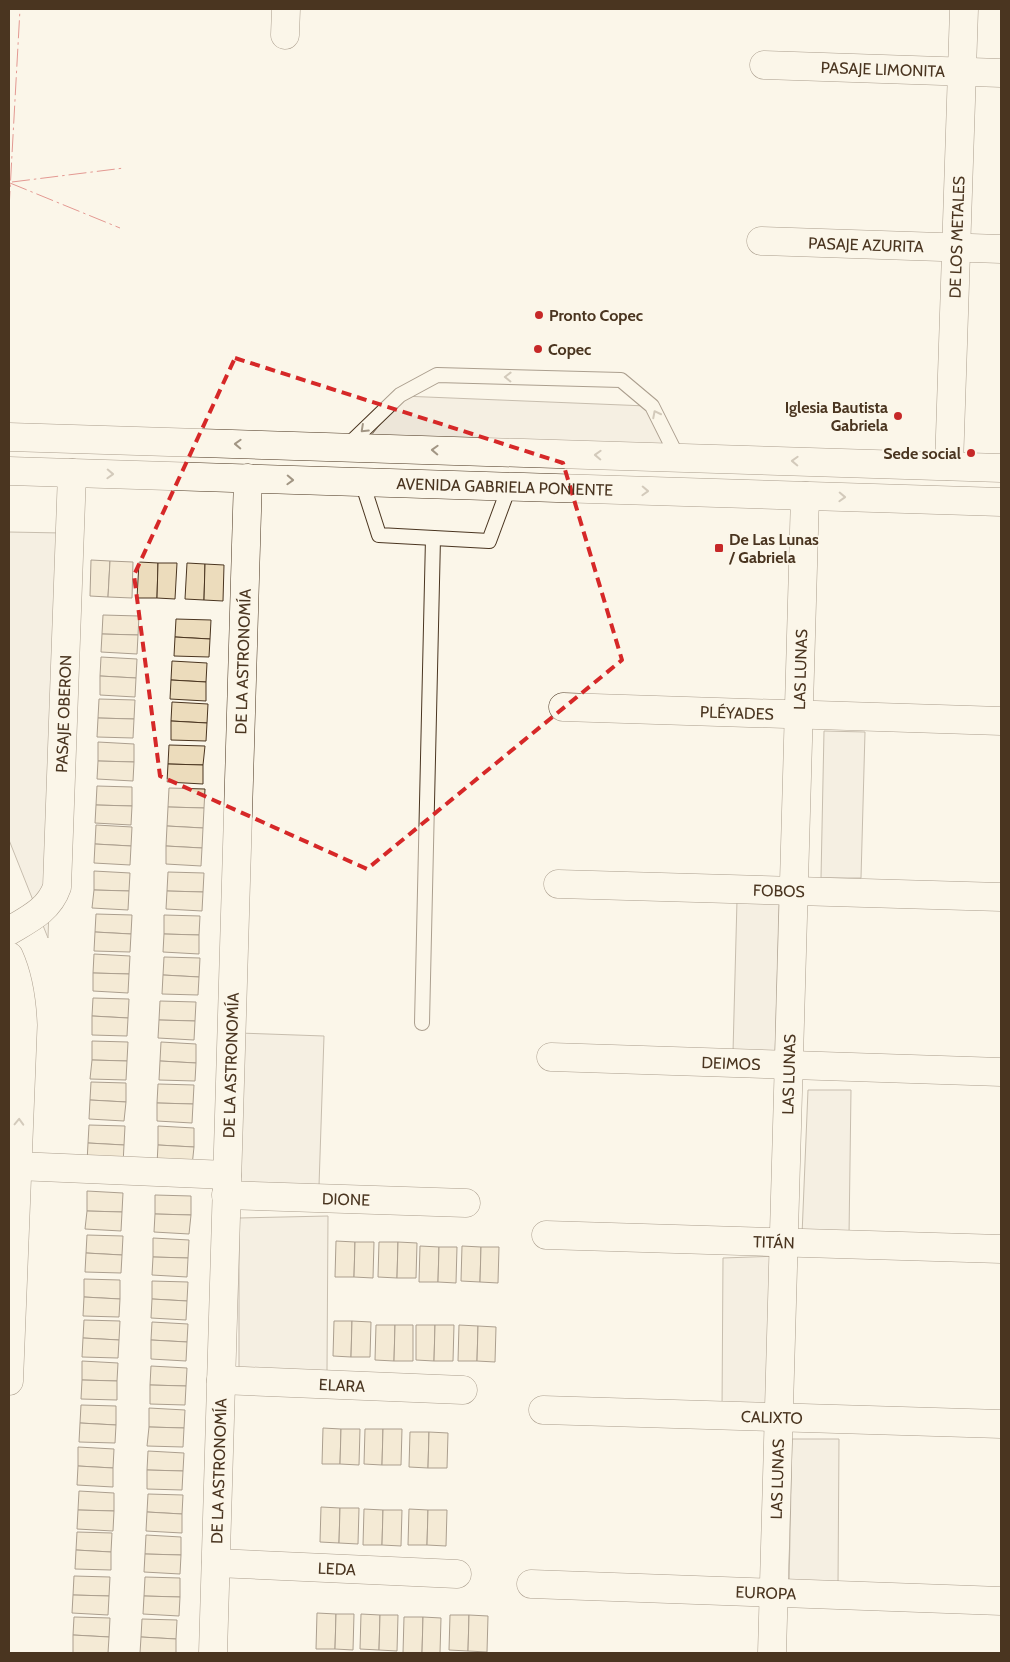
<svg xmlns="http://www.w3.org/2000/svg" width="1010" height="1662" font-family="Cabin,sans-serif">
<rect width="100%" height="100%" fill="#fbf6e9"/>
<g fill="#ede6d9" stroke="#887966">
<path d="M402 396 647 406 673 464 356 455Z"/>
<path d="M9 532 62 533 48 938 9 840Z"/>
<path d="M824 731 865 732 861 878H821Z"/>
<path d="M737 900 779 904 775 1053 733 1052Z"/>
<path d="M239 1033 324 1036 319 1186 234 1184Z"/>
<path d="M808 1090H851L849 1236 802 1235Z"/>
<path d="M328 1216 327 1372 239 1369V1218Z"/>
<path d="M779 1256 775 1411 722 1410 723 1258Z"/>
<path d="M792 1439H839L838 1587 789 1586Z"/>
</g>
<g fill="#ecdcbc" stroke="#4a3520">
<path d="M91 560 110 561 108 597 90 596Z"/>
<path d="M110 561 133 562 132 598 108 597Z"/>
<path d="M139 562 158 563 157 598H137Z"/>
<path d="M158 563H177L175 599 157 598Z"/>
<path d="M187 563 205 564 204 600 185 599Z"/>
<path d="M205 564 224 565 223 601 204 600Z"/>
<path d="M103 615 139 616 138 635 102 634Z"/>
<path d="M176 619 211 620 210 639 175 637Z"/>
<path d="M102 634 138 635 137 654 101 652Z"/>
<path d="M175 637 210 639 209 657 174 656Z"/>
<path d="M101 657 137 659 136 678 100 676Z"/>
<path d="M172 661 207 663 206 682 171 680Z"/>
<path d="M100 676 136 678 135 697 100 695Z"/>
<path d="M171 680 206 682V701L170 699Z"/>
<path d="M99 699 135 700 134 719 98 718Z"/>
<path d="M172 702 208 704 207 723 171 721Z"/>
<path d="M98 718 134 719 133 738 97 737Z"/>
<path d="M171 721 207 723 206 741 171 740Z"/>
<path d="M98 742 134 744V762L98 761Z"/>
<path d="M169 745 205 746 203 765 168 764Z"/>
<path d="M98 761 134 762 133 781 97 779Z"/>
<path d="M168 764 203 765V784L167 782Z"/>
<path d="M97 786 132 787V806L96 805Z"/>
<path d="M169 788 205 789 204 808 168 807Z"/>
<path d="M96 805 132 806 131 825 95 823Z"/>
<path d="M168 807 204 808 203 828 167 826Z"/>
<path d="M96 825 132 827 131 846 95 844Z"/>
<path d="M167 826 203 828 202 848 166 846Z"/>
<path d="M95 844 131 846 130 865 94 863Z"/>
<path d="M166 846 202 848 201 866 166 864Z"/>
<path d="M94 871 130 873 129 891 94 890Z"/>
<path d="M168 872 204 873 203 892 167 891Z"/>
<path d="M94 890 129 891 128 910 92 908Z"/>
<path d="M167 891 203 892 202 911 166 909Z"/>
<path d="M96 914 132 915 131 934 95 932Z"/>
<path d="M164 915 200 916 199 935 164 934Z"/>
<path d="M95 932 131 934 130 952 94 951Z"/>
<path d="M164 934 199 935V954L163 952Z"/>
<path d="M94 954 130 956 129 974 93 973Z"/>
<path d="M164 957 200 958 199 977 163 975Z"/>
<path d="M93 973 129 974 128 993 93 991Z"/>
<path d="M163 975 199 977 198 995 162 994Z"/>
<path d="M93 998 129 999 128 1018 92 1016Z"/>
<path d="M160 1001 196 1002 195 1021 159 1020Z"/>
<path d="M92 1016 128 1018 127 1036 92 1035Z"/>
<path d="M159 1020 195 1021 194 1040 158 1038Z"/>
<path d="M92 1041 128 1042 127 1061 92 1060Z"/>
<path d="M161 1042 196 1044V1063L160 1061Z"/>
<path d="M92 1060 127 1061 126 1080 90 1079Z"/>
<path d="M160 1061 196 1063 195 1081 159 1080Z"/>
<path d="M91 1082 126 1083V1102L90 1100Z"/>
<path d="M158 1084 194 1085 193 1104 157 1103Z"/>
<path d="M90 1100 126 1102 124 1121 89 1119Z"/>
<path d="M157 1103 193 1104 192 1123 157 1121Z"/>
<path d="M89 1125 125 1126 124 1145 88 1143Z"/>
<path d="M158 1126 194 1128V1147L158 1145Z"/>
<path d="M88 1143 124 1145 123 1164 87 1162Z"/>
<path d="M158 1145 194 1147 192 1166 157 1164Z"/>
<path d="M87 1191 123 1193 122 1212 87 1211Z"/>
<path d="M155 1195 191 1196V1215L155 1214Z"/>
<path d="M87 1211 122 1212 121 1231 85 1229Z"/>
<path d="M155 1214 191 1215 189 1234 154 1232Z"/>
<path d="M87 1235 123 1236 122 1255 86 1253Z"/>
<path d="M153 1238 189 1240 188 1258 153 1257Z"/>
<path d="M336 1241 355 1242 354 1277H335Z"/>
<path d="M355 1242H374L373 1278 354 1277Z"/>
<path d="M379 1242H398L397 1278 378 1277Z"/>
<path d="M398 1242 417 1243 416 1278H397Z"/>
<path d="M420 1246 439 1247 438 1282H419Z"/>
<path d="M462 1246 481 1247 480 1282 461 1281Z"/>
<path d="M439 1247H457L456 1283 438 1282Z"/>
<path d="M481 1247H499L498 1283 480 1282Z"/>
<path d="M86 1253 122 1255 121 1273 85 1272Z"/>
<path d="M153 1257 188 1258 187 1277 152 1275Z"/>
<path d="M84 1279 120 1280V1299L84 1297Z"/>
<path d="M152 1281 188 1282 187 1301 152 1299Z"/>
<path d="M84 1297 120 1299 119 1317 83 1316Z"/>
<path d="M152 1299 187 1301 186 1320 151 1318Z"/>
<path d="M84 1320 120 1321 119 1340 83 1338Z"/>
<path d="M334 1321H352L351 1357 333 1356Z"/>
<path d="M352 1321 371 1322 370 1357H351Z"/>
<path d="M152 1322 188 1324 187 1342 151 1340Z"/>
<path d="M376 1325H395L394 1361 375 1360Z"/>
<path d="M395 1325H413V1361H394Z"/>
<path d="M416 1325H435L434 1361 416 1360Z"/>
<path d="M435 1325H454L453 1361H434Z"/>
<path d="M459 1325 478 1326 477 1361H458Z"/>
<path d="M478 1326 496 1327 495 1362 477 1361Z"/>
<path d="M83 1338 119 1340 118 1358 82 1357Z"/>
<path d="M151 1340 187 1342 186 1361 151 1359Z"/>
<path d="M82 1361 118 1363 117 1381 82 1380Z"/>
<path d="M151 1366 187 1368 186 1386 150 1385Z"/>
<path d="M82 1380 117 1381V1400L81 1399Z"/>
<path d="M150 1385 186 1386 185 1405 150 1404Z"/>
<path d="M81 1405 116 1406V1425L80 1423Z"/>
<path d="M149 1408 185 1410 184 1428 149 1427Z"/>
<path d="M80 1423 116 1425 115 1443 79 1442Z"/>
<path d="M149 1427 184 1428 183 1447 147 1446Z"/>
<path d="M323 1428 341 1429 340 1464H322Z"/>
<path d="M341 1429H360L359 1465 340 1464Z"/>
<path d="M365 1429H383L382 1465 364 1464Z"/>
<path d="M383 1429H402L401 1465H382Z"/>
<path d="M410 1432H429L428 1468 409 1467Z"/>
<path d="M429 1432 448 1433 447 1468H428Z"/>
<path d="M78 1447 114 1449 113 1468 78 1466Z"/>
<path d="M148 1451 184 1453 183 1471 147 1470Z"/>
<path d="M78 1466 113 1468V1487L77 1485Z"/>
<path d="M147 1470 183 1471 182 1490 147 1489Z"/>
<path d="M79 1491 114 1493V1511L78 1510Z"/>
<path d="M148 1494 183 1495 182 1514 147 1512Z"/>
<path d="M321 1507 340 1508 339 1543 320 1542Z"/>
<path d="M340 1508H359L358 1544 339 1543Z"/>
<path d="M364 1509 383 1510 382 1545H363Z"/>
<path d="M409 1509 428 1510 427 1545H408Z"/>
<path d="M78 1510 114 1511 113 1531 77 1529Z"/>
<path d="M383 1510H402L401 1546 382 1545Z"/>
<path d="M428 1510H447L446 1546 427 1545Z"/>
<path d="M147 1512 182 1514V1533L146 1531Z"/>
<path d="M77 1532 112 1533 111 1552 76 1550Z"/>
<path d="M146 1535 181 1537V1555L145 1554Z"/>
<path d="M76 1550 111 1552V1570L75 1569Z"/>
<path d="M145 1554 181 1555 180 1574 144 1572Z"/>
<path d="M74 1576 110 1577 109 1596 73 1595Z"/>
<path d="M145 1577 180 1578V1597L144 1596Z"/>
<path d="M73 1595 109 1596 108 1615 72 1613Z"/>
<path d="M144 1596 180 1597 179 1616 143 1614Z"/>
<path d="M317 1613 336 1614 335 1649H316Z"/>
<path d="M336 1614H354L353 1650 335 1649Z"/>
<path d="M361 1614 380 1615 379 1650 360 1649Z"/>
<path d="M380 1615H398L397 1651 379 1650Z"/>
<path d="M450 1615H469L468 1651 449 1650Z"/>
<path d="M469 1615 488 1616 487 1652 468 1651Z"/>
<path d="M74 1617 110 1618 109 1637 73 1635Z"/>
<path d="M404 1617H423L422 1653H403Z"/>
<path d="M423 1617 441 1618 440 1653H422Z"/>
<path d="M142 1619 177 1620 176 1639 141 1637Z"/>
<path d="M73 1635 109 1637 108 1653H73Z"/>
<path d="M141 1637 176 1639V1653H140Z"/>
</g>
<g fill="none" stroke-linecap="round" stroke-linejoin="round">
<defs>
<g id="service">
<path d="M346 447 400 395 437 375 621 380 652 406 678 458"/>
<path d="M362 482 379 535 489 541 509 487"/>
<path d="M422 1023 433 538"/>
</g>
<g id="minor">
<path d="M285 35 286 9"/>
<path id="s1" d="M764 65 1001 73"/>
<path id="s2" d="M761 241 1001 249"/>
<path id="s3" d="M949 466 964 9"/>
<path id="s4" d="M563 707 1001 721"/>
<path id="s5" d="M558 884 1001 897"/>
<path id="s6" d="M9 931C29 919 49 910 57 887L72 473"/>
<path id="s7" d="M551 1057 1001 1072"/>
<path d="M17 1166 227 1175"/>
<path id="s8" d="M226 1195 466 1203"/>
<path id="s9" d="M546 1235 1001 1249"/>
<path id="s10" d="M221 1380 463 1390"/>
<path id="s11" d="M543 1410 1001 1424"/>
<path id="s12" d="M216 1563 457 1574"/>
<path id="s13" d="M531 1584 1001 1601"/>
<path id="s14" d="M213 1653 248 478"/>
<path id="s15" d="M772 1653 805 496"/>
</g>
<path id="secondary" d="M9 956C19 978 22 1001 23 1025L9 1381"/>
<g id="primary">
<path d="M9 437 1001 468"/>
<path id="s16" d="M9 471 1001 502"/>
</g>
</defs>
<use href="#service" stroke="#4a3520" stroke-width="16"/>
<use href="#minor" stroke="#4a3520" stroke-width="29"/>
<use href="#secondary" stroke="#4a3520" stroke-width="29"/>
<use href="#primary" stroke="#4a3520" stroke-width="29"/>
<use href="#service" stroke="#fbf6e9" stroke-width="14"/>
<use href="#minor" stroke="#fbf6e9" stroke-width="28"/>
<use href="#secondary" stroke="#fbf6e9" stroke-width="28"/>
<use href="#primary" stroke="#fbf6e9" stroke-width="28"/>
<g stroke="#c62828" stroke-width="1" stroke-dasharray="18 4 2.5 4" stroke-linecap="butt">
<path d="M12 182 124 168"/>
<path d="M10 183 120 228"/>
<path d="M9 209 20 9"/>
</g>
</g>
<defs><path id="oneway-chevron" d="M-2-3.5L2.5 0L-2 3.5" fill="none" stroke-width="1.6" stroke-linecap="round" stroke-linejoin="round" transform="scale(1.25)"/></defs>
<g stroke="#a29684">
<use href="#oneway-chevron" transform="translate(508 377) rotate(-179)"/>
<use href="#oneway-chevron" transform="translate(656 414) rotate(-117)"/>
<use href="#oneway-chevron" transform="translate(364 429) rotate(137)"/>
<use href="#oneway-chevron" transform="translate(238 444) rotate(-178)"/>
<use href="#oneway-chevron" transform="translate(435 450) rotate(-178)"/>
<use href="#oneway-chevron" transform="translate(598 455) rotate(-178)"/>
<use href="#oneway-chevron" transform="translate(795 461) rotate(-178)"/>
<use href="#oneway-chevron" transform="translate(110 474) rotate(2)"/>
<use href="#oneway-chevron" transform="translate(290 480) rotate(2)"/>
<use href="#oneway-chevron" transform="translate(645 491) rotate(2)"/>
<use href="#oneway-chevron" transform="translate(842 497) rotate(2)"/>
<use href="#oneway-chevron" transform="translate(19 1122) rotate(-88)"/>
</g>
<path d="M0 0H1010V1662H0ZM235 358 563 463 622 660 367 869 160 776 134 575Z" fill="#fbf6e9" fill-opacity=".55" fill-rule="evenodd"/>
<path fill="none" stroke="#d62828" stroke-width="4" stroke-dasharray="10 6" stroke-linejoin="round" d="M235 358 563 463 622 660 367 869 160 776 134 575Z"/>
<g fill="#c62828" stroke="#fbf6e9" stroke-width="2">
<circle cx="539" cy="315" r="5"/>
<circle cx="538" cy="349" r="5"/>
<circle cx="898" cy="416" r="5"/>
<circle cx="971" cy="453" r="5"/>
<rect x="714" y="543" width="10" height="10" rx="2.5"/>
</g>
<g text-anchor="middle" stroke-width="4" stroke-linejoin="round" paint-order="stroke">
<g font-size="16" fill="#4a3520" stroke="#fbf6e9">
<text dy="6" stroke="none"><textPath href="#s1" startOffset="119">PASAJE LIMONITA</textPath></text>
<text dy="6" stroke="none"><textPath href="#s3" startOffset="229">DE LOS METALES</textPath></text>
<text dy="6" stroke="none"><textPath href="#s2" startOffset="105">PASAJE AZURITA</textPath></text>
<text dy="6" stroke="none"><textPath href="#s16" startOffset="496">AVENIDA GABRIELA PONIENTE</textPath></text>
<text dy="6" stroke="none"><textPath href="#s14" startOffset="992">DE LA ASTRONOMÍA</textPath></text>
<text dy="6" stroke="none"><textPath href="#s15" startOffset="984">LAS LUNAS</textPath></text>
<text dy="6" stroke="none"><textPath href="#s4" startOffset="174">PLÉYADES</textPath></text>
<text dy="6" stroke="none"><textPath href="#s6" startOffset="240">PASAJE OBERON</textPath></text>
<text dy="6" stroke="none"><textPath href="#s5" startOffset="221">FOBOS</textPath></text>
<text dy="6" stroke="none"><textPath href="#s7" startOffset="180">DEIMOS</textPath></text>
<text dy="6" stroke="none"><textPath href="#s14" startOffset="588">DE LA ASTRONOMÍA</textPath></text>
<text dy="6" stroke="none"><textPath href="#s15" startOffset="579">LAS LUNAS</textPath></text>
<text dy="6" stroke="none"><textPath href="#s8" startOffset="120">DIONE</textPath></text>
<text dy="6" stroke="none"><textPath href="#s9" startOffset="228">TITÁN</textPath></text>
<text dy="6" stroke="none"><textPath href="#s10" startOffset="121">ELARA</textPath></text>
<text dy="6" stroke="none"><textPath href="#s11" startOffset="229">CALIXTO</textPath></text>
<text dy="6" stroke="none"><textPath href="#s14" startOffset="182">DE LA ASTRONOMÍA</textPath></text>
<text dy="6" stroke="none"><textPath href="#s15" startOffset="174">LAS LUNAS</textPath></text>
<text dy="6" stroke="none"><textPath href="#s12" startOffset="121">LEDA</textPath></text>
<text dy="6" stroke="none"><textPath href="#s13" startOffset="235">EUROPA</textPath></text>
</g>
<g font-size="16" font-weight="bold" fill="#4a3520" stroke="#fbf6e9" text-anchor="start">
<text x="549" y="321">Pronto Copec</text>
<text x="548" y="355">Copec</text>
<text x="888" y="413" text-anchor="end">Iglesia Bautista<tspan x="888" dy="18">Gabriela</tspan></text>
<text x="961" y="459" text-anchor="end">Sede social</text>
<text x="729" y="545">De Las Lunas<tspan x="729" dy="18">/ Gabriela</tspan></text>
</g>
</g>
<rect width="1010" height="1662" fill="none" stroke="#4a3520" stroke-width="20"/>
</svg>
